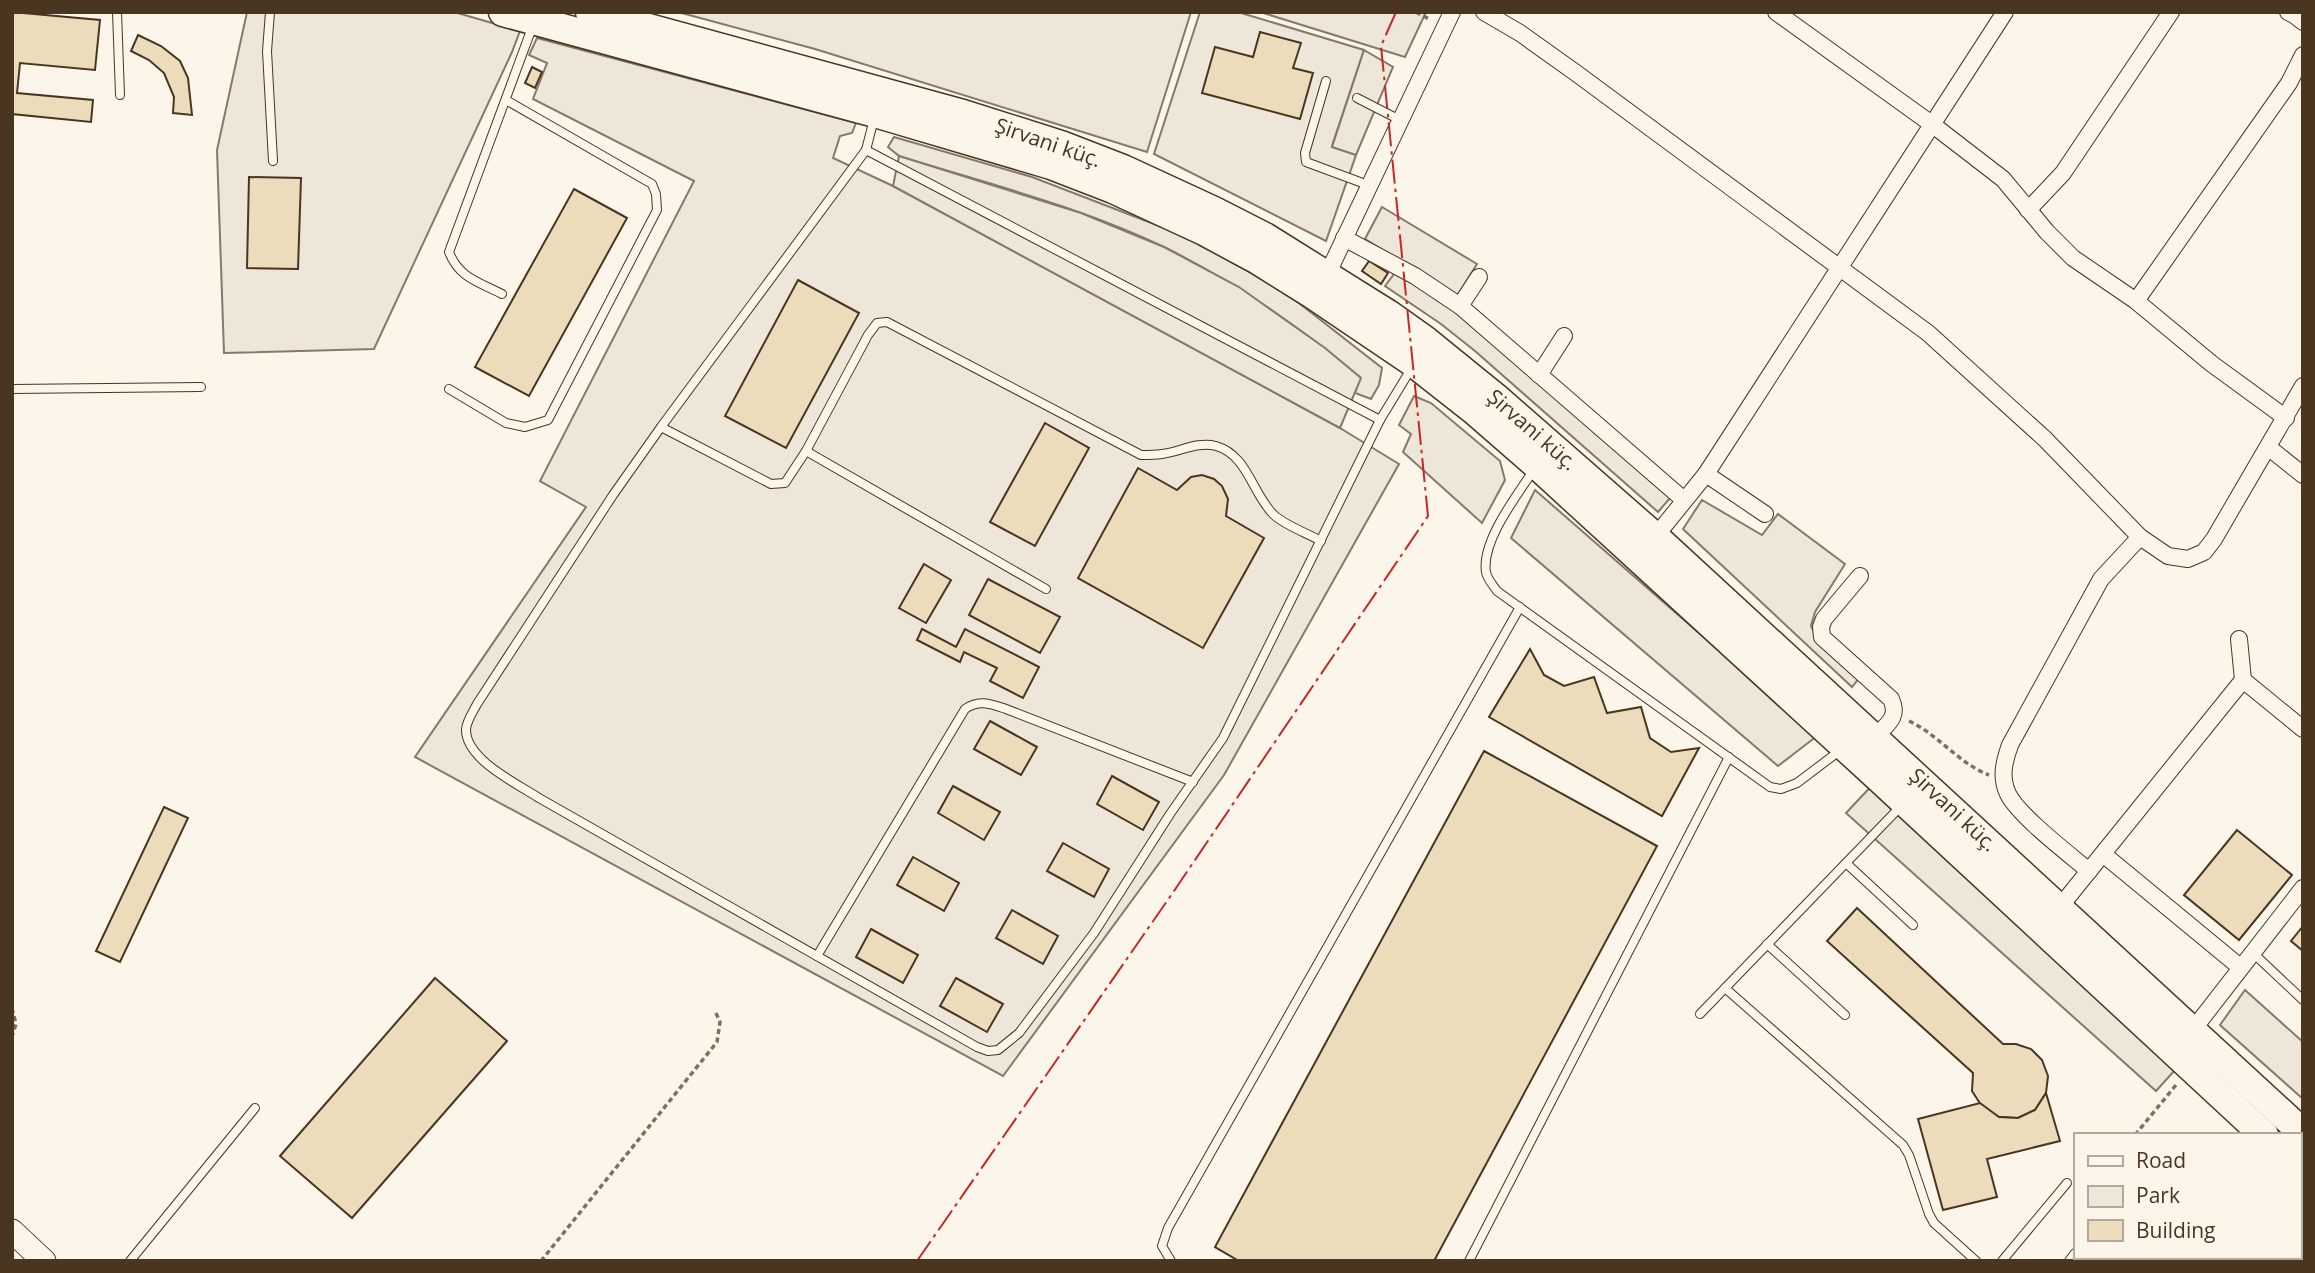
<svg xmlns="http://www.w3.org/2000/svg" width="2315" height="1273" font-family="'Open Sans',sans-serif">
<rect width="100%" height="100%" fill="#fbf6e9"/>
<g fill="#ede6d9" stroke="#887966" stroke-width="2">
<path d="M247 12H454L520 31 512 52 374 349 224 353 217 150Z"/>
<path d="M678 12H1191L1147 152 815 49Z"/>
<path d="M1200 12H1238L1364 50 1332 146 1356 155 1326 241 1154 154Z"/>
<path d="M1260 12H1426L1405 57Z"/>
<path d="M537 38 856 123 852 133 840 136 833 158 893 186 1340 428 1399 464 1224 775 1003 1076 415 757 586 507 540 481 694 181 533 99 547 63 529 55Z"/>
<path d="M894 137 1032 177 1180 234 1281 289 1382 368 1379 385 1371 399 1355 393 1360 377C1300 327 1236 283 1166 248 1082 207 988 184 899 156L888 147Z"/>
<path d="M1382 207 1477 264 1457 296 1365 239Z"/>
<path d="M1397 270 1450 305 1670 498 1658 512 1475 351 1441 324 1385 286Z"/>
<path d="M1414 396 1431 403 1500 461 1505 480 1482 523 1403 452 1411 434 1399 425Z"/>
<path d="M1535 490 1817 736 1778 766 1511 538Z"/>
<path d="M1702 500 1762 535 1778 514 1845 564 1815 612 1811 626 1816 636 1860 677 1852 687 1683 529Z"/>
<path d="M2245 990 2303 1042V1099L2220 1025Z"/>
</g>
<g fill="#ede7d9" stroke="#887966" stroke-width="2">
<path d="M1364 50 1393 67 1356 155 1332 147Z"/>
<path d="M899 156 1081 213 1164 247 1239 287 1325 348 1361 378 1340 428 893 186Z"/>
<path d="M1879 778 2184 1060 2156 1091 1846 813Z"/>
</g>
<g fill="#ecdcbc" stroke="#4a3520" stroke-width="2">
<path d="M12 12 100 20 95 70 20 63 17 93 93 100 91 122 12 114Z"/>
<path d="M1260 32 1301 43 1293 68 1313 73 1300 119 1202 93 1215 47 1253 57Z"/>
<path d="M138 35 161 46 180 61 188 78 192 115 173 113 174 97 164 73 149 60 131 51Z"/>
<path d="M532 67 542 72 535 88 525 83Z"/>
<path d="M249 177 301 178 298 269 247 268Z"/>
<path d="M574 189 627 218 529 396 475 367Z"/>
<path d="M1369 261 1388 273 1381 284 1362 271Z"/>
<path d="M798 280 859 313 786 448 725 416Z"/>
<path d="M1045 423 1089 448 1035 546 990 522Z"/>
<path d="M1138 468 1177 490 1191 477 1202 475 1214 479 1222 486 1228 499 1226 516 1264 538 1203 648 1078 578Z"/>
<path d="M924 564 951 580 926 623 899 608Z"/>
<path d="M988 579 1060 617 1040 653 969 615Z"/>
<path d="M922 629 956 647 965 629 1039 667 1023 698 990 681 997 668 964 652 960 662 917 640Z"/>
<path d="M1530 649 1544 675 1564 686 1594 677 1607 713 1641 707 1650 738 1671 752 1699 748 1662 816 1489 717Z"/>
<path d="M990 721 1037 747 1021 775 974 749Z"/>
<path d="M1484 751 1657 846 1434 1261H1239L1215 1247Z"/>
<path d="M1112 776 1159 802 1143 830 1097 804Z"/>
<path d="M953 786 1000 812 984 840 938 813Z"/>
<path d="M164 807 188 818 120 962 96 951Z"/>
<path d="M2237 830 2292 875 2239 940 2184 895Z"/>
<path d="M1063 843 1109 869 1094 897 1047 871Z"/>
<path d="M913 857 959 883 944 911 897 885Z"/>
<path d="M1857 908 2003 1044H2016L2031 1049 2042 1060 2048 1076 2046 1093 2035 1110 2018 1118 1999 1117 1983 1108 1972 1091 1973 1073 1827 941Z"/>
<path d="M1012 910 1058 936 1043 964 996 938Z"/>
<path d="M2303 926V951L2291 941Z"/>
<path d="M871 929 918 955 903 983 856 957Z"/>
<path d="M435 978 507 1041 352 1218 280 1156Z"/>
<path d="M956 978 1003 1004 987 1032 940 1006Z"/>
<path d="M2046 1093 2060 1141 1987 1159 1997 1197 1943 1210 1918 1119 1980 1103 1999 1117 2018 1118 2035 1110Z"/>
<path d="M2089 1257H2167L2171 1261H2086Z"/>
</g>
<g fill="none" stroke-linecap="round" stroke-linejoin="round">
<defs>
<g id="service">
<path d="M117 12 120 95"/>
<path d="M270 12 267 51 273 161"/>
<path d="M1326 81 1305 153 1306 162 1368 185"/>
<path d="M1357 98 1400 120"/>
<path d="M874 119 866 150 1380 420 1411 369"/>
<path d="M866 150 661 427 613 495 477 704C473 712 467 720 466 729 465 759 516 783 539 798L977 1047 988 1051 998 1050 1019 1033 1094 933 1170 814 1223 738 1380 420"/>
<path d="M502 294C479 282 459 278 449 252L533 25"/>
<path d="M12 389 201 387"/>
<path d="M449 389 506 423 525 427 548 420 657 210 656 194 652 184 506 100"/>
<path d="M661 427 771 484 785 483 806 451 868 335 877 323 887 322 1141 455C1148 455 1155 455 1162 454 1180 452 1197 441 1216 446 1248 455 1252 494 1274 515 1286 526 1307 533 1321 541"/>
<path d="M806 451 1046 589"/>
<path d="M1535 468C1518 494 1481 541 1486 572 1487 579 1493 585 1497 591L1770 787 1781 789 1797 783 1842 749"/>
<path d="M1846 863 1913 925"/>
<path d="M1767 944 1845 1015"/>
<path d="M2252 952 2303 1000"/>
<path d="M817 956 965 709C979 699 991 704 1006 709L1193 782"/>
<path d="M1725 988 1903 1145 1909 1155 1929 1214 1934 1223 1976 1261"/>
<path d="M1700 1014 1903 804"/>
<path d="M2299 1198 2303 1193"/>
<path d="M2279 1257 2283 1261"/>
<path d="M130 1261 255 1108"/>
<path d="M1171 1261 1162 1246 1168 1228 1520 607"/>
<path d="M1469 1261 1729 757"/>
<path d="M2002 1261 2067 1183"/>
<path d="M2069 1261 2075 1253"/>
</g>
<g id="minor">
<path d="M1484 12 1520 33 1576 73 1928 333 2045 439 2140 537 2168 556 2188 559 2204 552 2214 539 2303 386"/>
<path d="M1776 12 1933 125 2003 179 2047 232 2073 258 2136 301 2212 364 2286 418"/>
<path d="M2288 12 2294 15 2303 22"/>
<path d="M2028 210 2063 173 2171 12"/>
<path d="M1344 238 1415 276 1460 306 1684 500"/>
<path d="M1327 275 1452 12"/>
<path d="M2136 301 2289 83 2303 55"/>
<path d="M1460 306 1479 277"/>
<path d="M1539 375 1564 336"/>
<path d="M2268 447 2303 475"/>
<path d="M1706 474 1765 514"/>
<path d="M1655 537 1706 474 2005 12"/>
<path d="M1860 576 1824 619 1821 627 1822 637 1891 699C1900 718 1886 725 1874 738"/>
<path d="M2243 680 2303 729"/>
<path d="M2103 854 2240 967"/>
<path d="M2089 871C2069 854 2019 816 2008 794 2000 777 2004 762 2010 745L2101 579 2140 537"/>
<path d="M2059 908 2243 680 2239 639"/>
<path d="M2192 1031 2303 888"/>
</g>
<path id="secondary" d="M12 1231 44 1261"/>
<g id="trunk">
<path d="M503 12 875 113 1051 165 1113 189 1204 231 1256 259 1312 294 1414 363 1475 411 1537 465 1879 778 2264 1135"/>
<path d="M590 12 963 114 1061 145 1123 169 1214 211 1265 237 1388 314 1426 341 1495 397 1655 537 2303 1133"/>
<path d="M2299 1168 2303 1171"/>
</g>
</defs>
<use href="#service" stroke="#4a3520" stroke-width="10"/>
<use href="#minor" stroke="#4a3520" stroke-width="18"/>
<use href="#secondary" stroke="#4a3520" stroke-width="25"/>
<use href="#trunk" stroke="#4a3520" stroke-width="31"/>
<g stroke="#7f6f5c" stroke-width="3.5" stroke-dasharray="5 3.5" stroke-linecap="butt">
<path d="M1416 12 1429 19"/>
<path d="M1909 721C1939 735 1958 763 1989 775"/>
<path d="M12 1008 16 1024 12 1036"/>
<path d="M2135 1135 2176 1085"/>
<path d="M541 1261 717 1042 720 1022 715 1011"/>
</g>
<use href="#service" stroke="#fbf6e9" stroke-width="8"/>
<use href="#minor" stroke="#fbf6e9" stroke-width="16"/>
<use href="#secondary" stroke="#fbf6e9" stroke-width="23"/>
<use href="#trunk" stroke="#fbf6e9" stroke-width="28"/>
<path stroke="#c62828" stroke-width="2" stroke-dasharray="24 5 3.5 5" stroke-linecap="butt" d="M917 1261 1174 891 1428 516 1381 46 1396 12"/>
</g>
<g text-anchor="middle" stroke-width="5" stroke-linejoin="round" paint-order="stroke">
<g font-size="21" fill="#4a3520" stroke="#fbf6e9">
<text transform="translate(1048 143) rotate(19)" y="7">Şirvani küç.</text>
<text transform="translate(1532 430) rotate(41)" y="7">Şirvani küç.</text>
<text transform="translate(1953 810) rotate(43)" y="7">Şirvani küç.</text>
</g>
</g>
<rect width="2315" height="1273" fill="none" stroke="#4a3520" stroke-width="28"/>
<rect x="2074" y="1133" width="228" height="126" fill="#fbf6e9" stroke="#b4a999" stroke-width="2"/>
<rect x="2088" y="1156" width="35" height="10" fill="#fbf6e9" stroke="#b4a999" stroke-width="2"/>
<text x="2136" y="1168" font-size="21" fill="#4a3520">Road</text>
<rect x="2088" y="1186" width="35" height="21" fill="#ede6d9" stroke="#b4a999" stroke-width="2"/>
<text x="2136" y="1203" font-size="21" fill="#4a3520">Park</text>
<rect x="2088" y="1220" width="35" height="21" fill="#ecdcbc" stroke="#b4a999" stroke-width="2"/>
<text x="2136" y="1238" font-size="21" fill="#4a3520">Building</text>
</svg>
